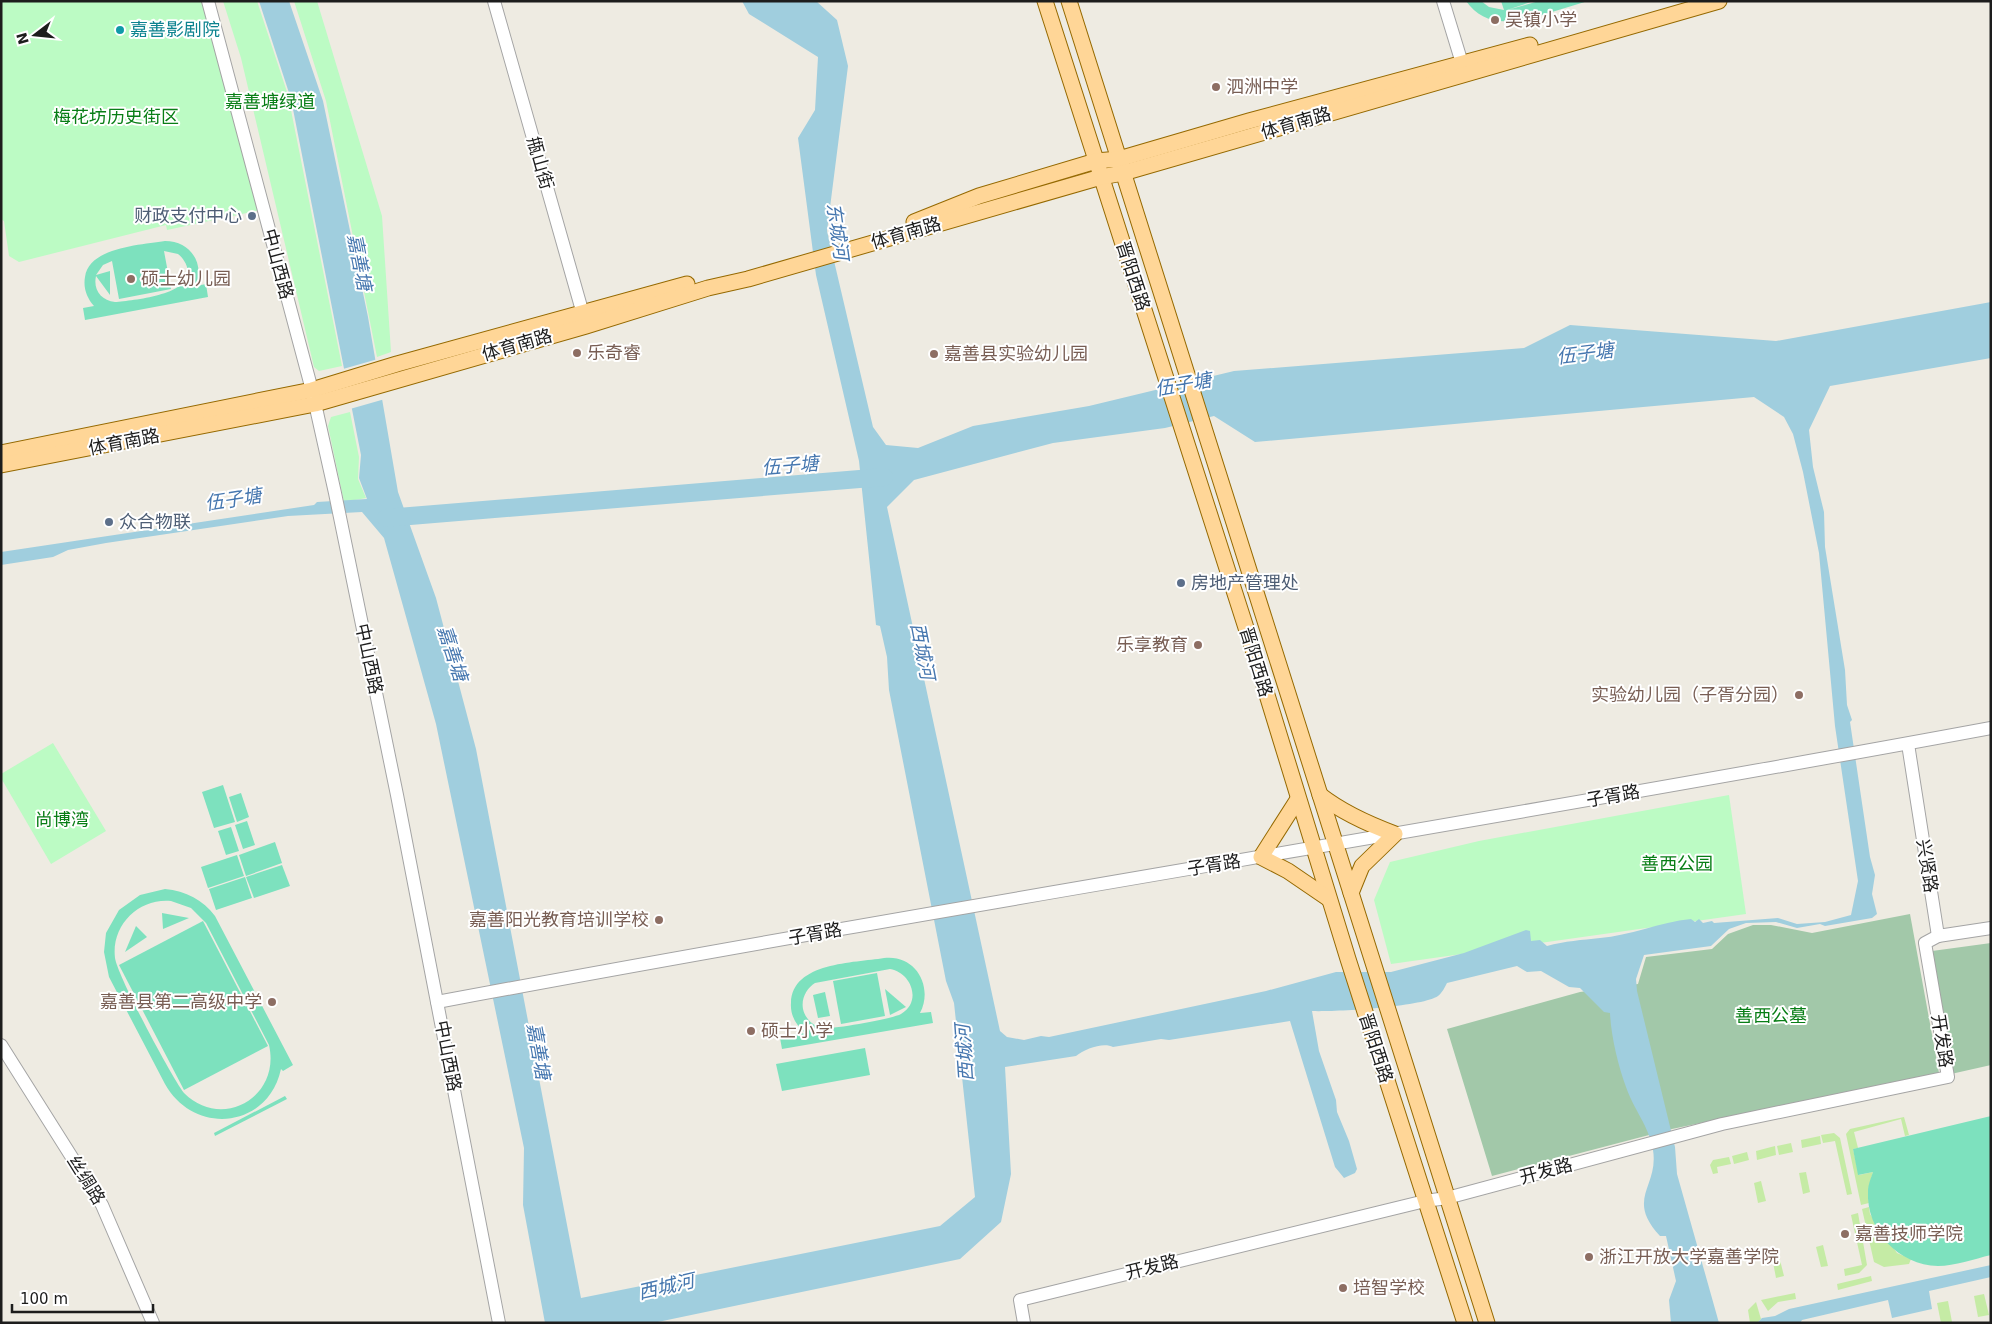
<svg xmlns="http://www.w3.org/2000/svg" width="1992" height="1324" font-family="'DejaVu Sans','Noto Sans SC',sans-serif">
<rect width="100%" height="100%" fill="#eeebe2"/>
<g fill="#c5eba5">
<path d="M1904 1117 1909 1135 1905 1136 1901 1119 1854 1132 1858 1148 1853 1149 1859 1175 1873 1172 1868 1190 1869 1203 1861 1205 1846 1134 1850 1129Z"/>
<path d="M1834 1133 1840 1138 1852 1194 1847 1195 1835 1141 1823 1143 1821 1135Z"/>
<path d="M1820 1136 1821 1144 1802 1148 1801 1140Z"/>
<path d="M1791 1143 1793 1152 1779 1155 1777 1146Z"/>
<path d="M1775 1146 1776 1155 1757 1160 1756 1151Z"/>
<path d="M1747 1152 1749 1160 1734 1164 1732 1156Z"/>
<path d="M1729 1157 1731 1164 1717 1167 1718 1173 1713 1174 1710 1165 1713 1160Z"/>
<path d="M1806 1172 1810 1192 1803 1194 1799 1173Z"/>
<path d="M1761 1181 1766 1201 1758 1203 1754 1183Z"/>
<path d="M1869 1207 1870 1214 1897 1253 1911 1259 1909 1264 1884 1267 1874 1262 1862 1209Z"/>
<path d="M1858 1213 1867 1265 1859 1273 1845 1276 1844 1269 1862 1265 1851 1215Z"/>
<path d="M1823 1245 1828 1266 1821 1267 1816 1247Z"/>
<path d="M1779 1256 1784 1276 1776 1278 1772 1257Z"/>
<path d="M1871 1276 1872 1281 1838 1290 1837 1284Z"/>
<path d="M1795 1293 1796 1299 1778 1302 1768 1311 1761 1300Z"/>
<path d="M1984 1294 1989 1315 1978 1317 1974 1296Z"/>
<path d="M1948 1301 1952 1322 1941 1323 1937 1303Z"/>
<path d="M1756 1302 1761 1319 1757 1323H1750L1748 1310Z"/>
</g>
<g fill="#a2c8a9">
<path d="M1910 914 1939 1073 1672 1129 1492 1176 1447 1029 1580 992 1638 984 1646 957 1712 949 1728 934 1753 925H1771L1812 933Z"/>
<path d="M1991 943V1065L1951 1074 1932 951Z"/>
</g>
<g fill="#bcfbc4">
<path d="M1 1H204L261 210 167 230 166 225 19 262 9 256 4 221 1 219Z"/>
<path d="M223 1H257L288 95 342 366 319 371 314 367 241 58Z"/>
<path d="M294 1H317L382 216 391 352 377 357 326 101Z"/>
<path d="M350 412 359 457 358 479 366 498 344 502 328 426 331 417Z"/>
<path d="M53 743 106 831 51 864 1 778V774Z"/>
<path d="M1729 795 1746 914 1391 964 1374 900 1390 862 1479 841Z"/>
</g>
<g fill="#7de1be" fill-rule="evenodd">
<path d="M1466 1H1481L1489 7 1504 10 1501 1H1534L1507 10 1539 1H1588L1516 23 1515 20C1496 24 1478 18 1466 1Z"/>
<path d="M165 241C190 241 205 263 196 286L206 284 208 297 85 320 83 308 94 306C87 298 83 288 85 277 89 247 141 245 165 241ZM164 251 178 254C183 258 187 264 188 271 189 295 134 300 115 302 101 300 93 290 96 276L110 295V271L96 275 103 265 112 261 119 299 171 289Z"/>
<path d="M223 785 235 822 214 828 202 792Z"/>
<path d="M241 793 249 817 237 822 229 797Z"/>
<path d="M247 821 255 845 243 849 235 825Z"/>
<path d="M231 827 239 851 226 855 218 831Z"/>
<path d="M275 842 282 863 246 876 239 855Z"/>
<path d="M237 855 244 876 208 888 201 867Z"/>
<path d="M282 865 290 886 254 898 246 877Z"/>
<path d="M245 877 252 898 216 910 209 889Z"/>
<path d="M165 889C186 891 203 900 215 916L293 1065 283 1071 281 1069C268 1129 194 1136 165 1084L109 977 104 952 106 933 119 910 140 895ZM171 901 191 908 206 923 269 1045C281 1097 222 1131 184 1093 171 1076 118 977 115 958 111 925 139 898 171 901Z"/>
<path d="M162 913 189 918 163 929Z"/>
<path d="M203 921 268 1046 184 1090 119 965Z"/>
<path d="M136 926 147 937 125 952Z"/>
<path d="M884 958C915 954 934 986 920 1013L931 1012 933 1023 782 1049 780 1038 805 1033C796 1025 790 1015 791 1003 792 962 854 963 884 958ZM890 969C912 973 922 1002 901 1014 892 1019 830 1030 821 1028 812 1025 805 1018 803 1009 801 998 807 988 815 983Z"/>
<path d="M877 973 885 1016 841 1024 833 981Z"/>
<path d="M885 989 906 1007 890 1015Z"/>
<path d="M825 992 830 1016 818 1018 813 995Z"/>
<path d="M865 1048 870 1075 782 1091 776 1064Z"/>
<path d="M285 1096 287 1099 215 1136 214 1133Z"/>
<path d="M1991 1116V1255C1974 1259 1955 1266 1938 1266 1899 1265 1866 1231 1868 1191 1868 1185 1871 1178 1873 1172L1858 1175 1853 1149Z"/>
</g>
<g fill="#a0cede" fill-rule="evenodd">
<path d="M259 1H289L323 101 368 317 398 492 436 598 476 749 581 1298 940 1226 975 1197 954 1003 946 981 889 690 887 657 880 626 876 625 859 461 816 275 798 138 815 110 818 57 749 14 742 1H816L837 20 848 66 827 231 873 427 886 445 918 448 973 426 1089 406 1234 371 1524 348 1570 325 1776 341 1991 302V358L1830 386 1809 430 1813 467 1824 512 1825 547 1845 670 1847 705 1852 720 1850 722 1870 857 1875 875 1872 894 1877 914 1872 918 1825 926 1820 924 1797 928 1776 922 1746 923 1729 929 1711 946 1644 955 1636 979 1637 991 1675 1147 1677 1174 1719 1323H1671L1669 1300 1676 1281 1666 1236H1660C1625 1198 1659 1187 1653 1150 1649 1126 1634 1110 1626 1087 1618 1065 1611 1036 1610 1013L1604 1012 1580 988 1569 987 1541 971 1527 972 1517 966 1447 983C1445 987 1442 993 1438 996 1422 1007 1334 1012 1312 1011L1319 1051 1336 1100 1337 1112 1349 1141 1357 1169 1355 1173 1344 1178 1335 1167 1290 1021 1169 1040 1161 1039 1113 1047C1103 1042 1085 1049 1076 1056L1005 1067 1011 1174 1001 1222 960 1259 653 1323H545L523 1205 524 1148 436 724 384 538 362 512 288 516 106 543 68 550 53 557 1 565V552L314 505 317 502 367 499 359 478 361 455 291 99ZM1754 397 1784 417 1793 434 1803 472 1819 553 1835 726 1858 881 1851 915 1825 922 1797 924 1778 918 1714 923 1712 921 1703 923 1699 919 1695 922 1691 919C1660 922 1629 936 1600 938 1582 940 1565 941 1547 946L1540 940 1531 941 1530 931 1526 930 1464 953 1391 972H1336L1266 991 1049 1037 1041 1036 1024 1040 1007 1037 1000 1031 887 507 914 480 1053 443 1165 428 1214 416 1255 442Z"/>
<path d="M1991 1265V1277L1929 1291 1932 1309 1892 1318 1888 1300 1802 1320 1800 1323H1757L1762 1318 1775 1316 1789 1309Z"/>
</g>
<path fill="#eeebe2" d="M378 359 385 399 350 409 343 369Z"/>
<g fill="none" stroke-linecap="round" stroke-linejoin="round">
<path stroke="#a0cede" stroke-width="18" d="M386 518 884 477"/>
<defs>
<g id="minor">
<path d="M208 1 312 390 335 493 397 795 499 1323"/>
<path d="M494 1 585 321"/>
<path d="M1443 1 1465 73"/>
<path d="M1908 744 1938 936 1991 928"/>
<path d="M437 1002C954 905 1474 824 1991 728"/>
<path d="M1 1045 102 1205 153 1323"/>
<path d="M1024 1323 1020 1300 1425 1201 1447 1198 1722 1124 1948 1077 1925 943 1938 936"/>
</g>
<g id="major">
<path d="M1045 1 1256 659 1348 959 1465 1323"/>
<path d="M1069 1 1487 1323"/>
<path d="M914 222 979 196 1096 161 1119 159 1249 121 1530 45"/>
<path d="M1 453 312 390 397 364 687 284"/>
<path d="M1 465 315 404 586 326 708 288 748 279 1101 177 1123 173 1719 1"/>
<path d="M1320 795C1343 813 1368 824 1395 834L1362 866 1351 893"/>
<path d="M1298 799 1261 857 1288 871 1329 899"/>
</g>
</defs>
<use href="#minor" stroke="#a4a4a4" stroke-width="14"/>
<use href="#major" stroke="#956900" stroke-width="17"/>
<use href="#minor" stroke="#fff" stroke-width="12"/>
<use href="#major" stroke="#ffd697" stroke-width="15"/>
</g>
<g fill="#8d6e63" stroke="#fff" stroke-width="2">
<circle cx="1495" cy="20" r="5"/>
<circle cx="1216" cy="87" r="5"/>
<circle cx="131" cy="279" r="5"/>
<circle cx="577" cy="353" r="5"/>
<circle cx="934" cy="354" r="5"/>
<circle cx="1198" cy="645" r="5"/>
<circle cx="1799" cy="695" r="5"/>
<circle cx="659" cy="920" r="5"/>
<circle cx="272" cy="1002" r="5"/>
<circle cx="751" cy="1031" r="5"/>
<circle cx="1845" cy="1234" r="5"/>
<circle cx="1589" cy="1257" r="5"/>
<circle cx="1343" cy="1288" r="5"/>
</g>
<circle fill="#0f9aa8" stroke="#fff" stroke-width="2" cx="120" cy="30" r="5"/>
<g fill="#5c6f8a" stroke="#fff" stroke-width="2">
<circle cx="252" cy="216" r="5"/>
<circle cx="109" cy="522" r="5"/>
<circle cx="1181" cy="583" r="5"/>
</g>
<g text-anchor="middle" stroke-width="4" stroke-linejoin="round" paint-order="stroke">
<g font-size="18" fill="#785e54" stroke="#fff" text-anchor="start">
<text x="1505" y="26">吴镇小学</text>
<text x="1226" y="93">泗洲中学</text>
<text x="141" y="285">硕士幼儿园</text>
<text x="587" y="359">乐奇睿</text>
<text x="944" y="360">嘉善县实验幼儿园</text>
<text x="1188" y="651" text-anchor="end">乐享教育</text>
<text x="1789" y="701" text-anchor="end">实验幼儿园（子胥分园）</text>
<text x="649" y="926" text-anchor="end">嘉善阳光教育培训学校</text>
<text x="262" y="1008" text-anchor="end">嘉善县第二高级中学</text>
<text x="761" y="1037">硕士小学</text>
<text x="1855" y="1240">嘉善技师学院</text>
<text x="1599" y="1263">浙江开放大学嘉善学院</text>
<text x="1353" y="1294">培智学校</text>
</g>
<g font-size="18" fill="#0d838f" stroke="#fff" text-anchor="start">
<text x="130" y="36">嘉善影剧院</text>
</g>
<g font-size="18" fill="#087e16" stroke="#fff">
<text x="270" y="108">嘉善塘绿道</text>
<text x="116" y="123">梅花坊历史街区</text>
<text x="62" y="826">尚博湾</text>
<text x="1677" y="870">善西公园</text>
<text x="1771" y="1022">善西公墓</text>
</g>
<g font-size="18" fill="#1d1d1d" stroke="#fff">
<text transform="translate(1296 123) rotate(-16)" y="6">体育南路</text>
<text transform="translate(540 163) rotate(74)" y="6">甁山街</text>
<text transform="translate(906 233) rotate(-16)" y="6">体育南路</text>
<text transform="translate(278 264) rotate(75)" y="6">中山西路</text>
<text transform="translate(1133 276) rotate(72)" y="6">晋阳西路</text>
<text transform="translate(517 345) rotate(-16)" y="6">体育南路</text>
<text transform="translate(124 442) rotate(-11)" y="6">体育南路</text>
<text transform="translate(369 659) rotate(78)" y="6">中山西路</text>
<text transform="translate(1256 662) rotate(73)" y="6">晋阳西路</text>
<text transform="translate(1613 796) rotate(-10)" y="6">子胥路</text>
<text transform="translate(1214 865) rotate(-9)" y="6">子胥路</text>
<text transform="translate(1927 866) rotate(81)" y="6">兴贤路</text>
<text transform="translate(815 934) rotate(-10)" y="6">子胥路</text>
<text transform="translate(1942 1041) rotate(81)" y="6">开发路</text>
<text transform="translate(1376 1048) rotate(72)" y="6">晋阳西路</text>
<text transform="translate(448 1056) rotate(79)" y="6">中山西路</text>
<text transform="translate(1546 1171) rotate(-15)" y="6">开发路</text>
<text transform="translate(86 1180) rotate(58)" y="6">丝绸路</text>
<text transform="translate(1152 1267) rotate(-14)" y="6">开发路</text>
</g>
<g font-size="18" fill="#4e5e75" stroke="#fff" text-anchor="start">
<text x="242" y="222" text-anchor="end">财政支付中心</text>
<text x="119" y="528">众合物联</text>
<text x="1191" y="589">房地产管理处</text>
</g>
<g font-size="19" font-style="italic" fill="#4677af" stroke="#fff">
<text transform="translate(838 231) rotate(82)" y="7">东城河</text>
<text transform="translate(360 262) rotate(79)" y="7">嘉善塘</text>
<text transform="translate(1585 353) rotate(-7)" y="7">伍子塘</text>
<text transform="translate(1183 384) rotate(-10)" y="7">伍子塘</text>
<text transform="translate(790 465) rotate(-5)" y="7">伍子塘</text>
<text transform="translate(233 499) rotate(-9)" y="7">伍子塘</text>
<text transform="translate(923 651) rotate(79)" y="7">西城河</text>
<text transform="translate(453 653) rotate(72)" y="7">嘉善塘</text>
<text transform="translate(539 1051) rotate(80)" y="7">嘉善塘</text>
<text transform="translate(964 1053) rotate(-94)" y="7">西城河</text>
<text transform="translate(666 1286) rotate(-13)" y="7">西城河</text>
</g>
</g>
<rect width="1992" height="1324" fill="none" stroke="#1d1d1d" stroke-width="5"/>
<g transform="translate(35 35) rotate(254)" stroke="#ffffff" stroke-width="4" paint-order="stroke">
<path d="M0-4L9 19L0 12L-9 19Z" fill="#1d1d1d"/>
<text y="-8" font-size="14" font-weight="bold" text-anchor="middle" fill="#1d1d1d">N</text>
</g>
<path d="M12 1304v8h141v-8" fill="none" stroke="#1d1d1d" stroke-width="2.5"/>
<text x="20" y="1304" font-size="15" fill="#1d1d1d" stroke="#ffffff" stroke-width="4" paint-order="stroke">100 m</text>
</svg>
